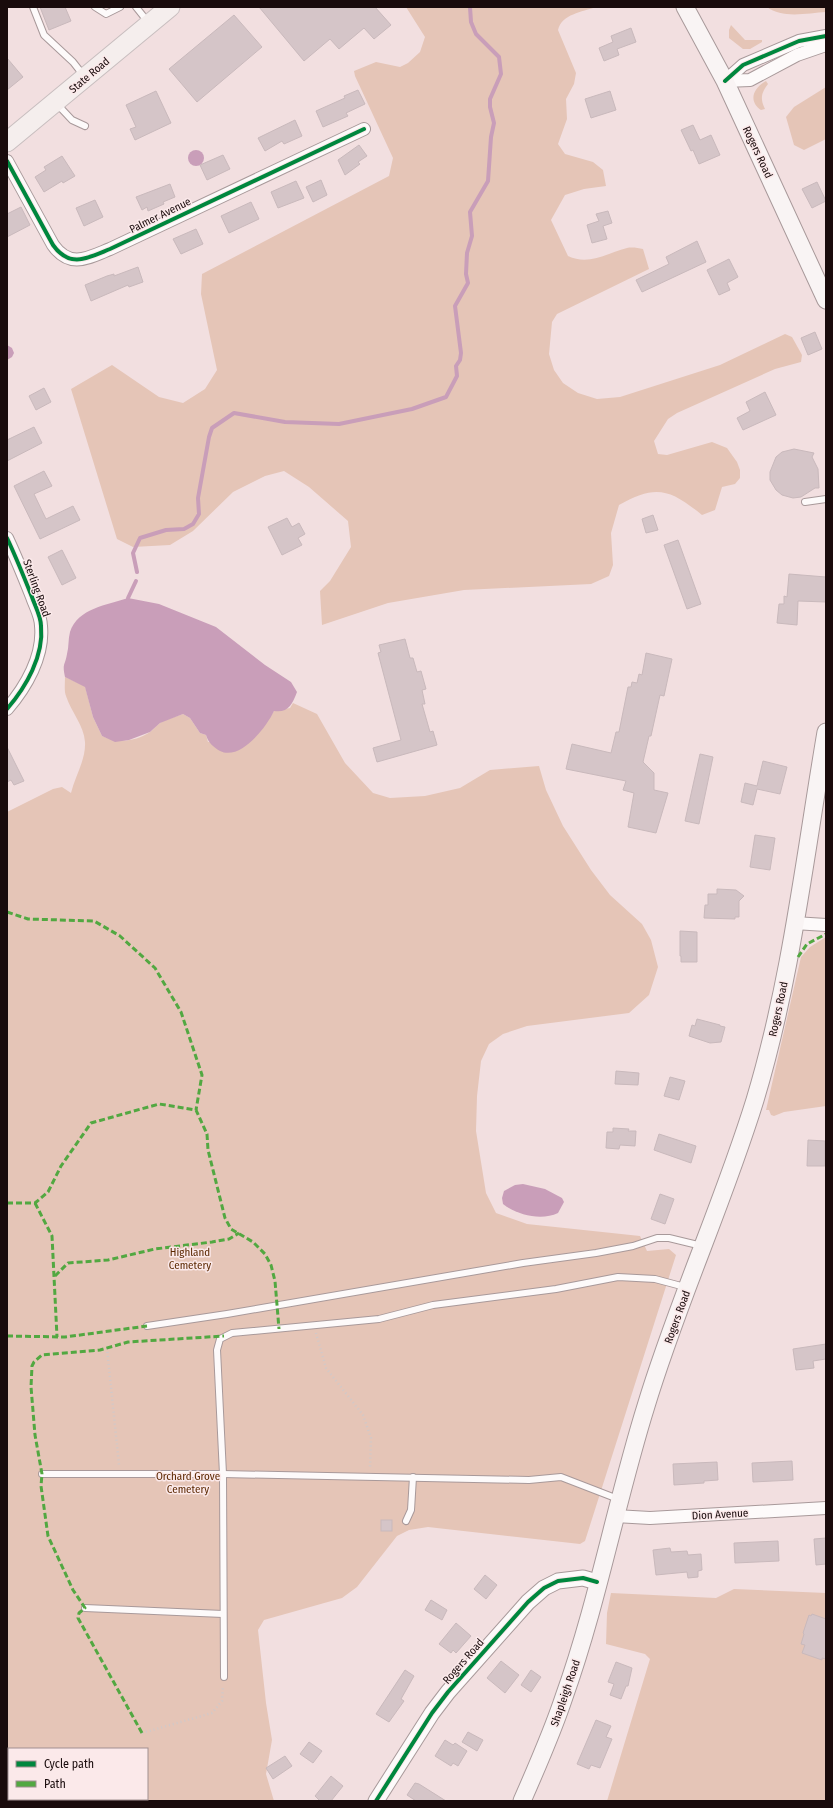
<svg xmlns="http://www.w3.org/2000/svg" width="833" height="1808" font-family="'Fira Sans Condensed',sans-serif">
<rect width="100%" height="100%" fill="#f2dfe0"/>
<g fill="#e5c5b7" fill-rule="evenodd">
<path d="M406 7H596C582 12 562 14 558 30L576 73 574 84 566 99 567 119 558 144 565 154 593 162 603 170 606 186 584 189 565 195 551 220 568 256C589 266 607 253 627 248 632 247 638 248 643 249L649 269 557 314 552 322 549 354 554 370 563 383 578 393 597 399 620 397 720 365 785 334 792 337 802 355 801 362 775 369 677 413 668 419 654 441 658 454 667 455 712 442 727 448 737 462 740 470V478L735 484 722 487 715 510 702 515C670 489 656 484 619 505L611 533 613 565 609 576 591 584 464 590 388 603 322 625 320 591 330 581 351 547 348 521 309 487 284 471 265 476 233 492 193 531 170 545 133 547 117 539 71 389 112 365 159 397 183 403 205 389 217 370 201 294 202 274 389 176 393 158 355 76 354 71 376 62 400 67 408 63 420 52 425 37Z"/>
<path d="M767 7H826V12C808 13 782 19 767 7Z"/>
<path d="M731 25 745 40H762V42L750 49H743L729 38V30Z"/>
<path d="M766 81 768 84C761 93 760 99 765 109L761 110C748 101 753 88 766 81Z"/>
<path d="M826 87V139L804 150 794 145 786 117 794 107Z"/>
<path d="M65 677 85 686 93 717 102 736C118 743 135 742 150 732 154 729 156 726 160 723 166 719 176 717 183 714L190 718 200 733 206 735 208 742 257 734 264 726 274 711 290 708 293 703 317 714 345 763 373 793 390 798 425 796 460 788 490 770 539 766 546 790 563 826 591 870 610 895 642 924 651 940 658 967 649 995 629 1013 527 1026 503 1034 489 1044 481 1061 477 1096 476 1131 486 1193 496 1213 527 1224 640 1236 647 1251 669 1249 676 1255 585 1541 580 1544 428 1527 409 1530 397 1536 357 1587 342 1598 264 1620 258 1630 266 1703 272 1740 266 1774 274 1801H7V812L53 789 62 787 71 793C75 776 86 760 85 742 84 725 71 712 66 696 64 691 65 683 65 677ZM9 1749H147V1799H9Z"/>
<path d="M826 937V1106L784 1112 774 1116 771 1115 769 1110H766L801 957 810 947Z"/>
<path d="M734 1589 826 1593V1801H607L650 1659 645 1654 606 1644 607 1613 611 1593 716 1598Z"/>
</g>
<g fill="#c99eb9">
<circle cx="196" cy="158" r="8"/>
<path d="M7 345 12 348 14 353 12 357 7 360Z"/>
<path d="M128 598 159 604 216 627 265 665 291 682 297 692C292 705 288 713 274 711 266 728 240 761 220 751 213 747 208 742 206 735L200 733 190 718 183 714 160 723 150 732 129 740 115 742 102 736 93 717 85 687 65 677C62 663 65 666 67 654 69 647 68 639 70 632 78 608 107 605 128 598Z"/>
<path d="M523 1184 545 1189 562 1198 564 1202 558 1213C541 1221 517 1215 503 1204L502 1198 504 1191 515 1185Z"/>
</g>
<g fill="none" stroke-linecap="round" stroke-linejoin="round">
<g stroke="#c99eb9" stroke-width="4">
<path d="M137 572 133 553 140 538 166 530 184 529 193 524 199 514 198 498 209 437 212 428 234 413 285 422 339 424 412 409 446 397 457 376 456 366 460 360 461 353 455 306 468 283 466 274 467 253 472 236 470 212 488 181 491 137 494 123 490 107V99L501 74 499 57 476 34 471 22 470 7"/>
<path d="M128 598 136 581"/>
</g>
</g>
<g fill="#d5c5c8" stroke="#c9b9bc">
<path d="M40 7H65L71 21 49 30Z"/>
<path d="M259 7H375L391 25 374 39 364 28 339 49 330 39 304 61Z"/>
<path d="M234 15 262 47 197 102 169 69Z"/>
<path d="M631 28 636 42 617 49 619 55 604 61 599 48 613 42 611 36Z"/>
<path d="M7 58 23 77 7 90Z"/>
<path d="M358 90 365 104 346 113 348 116 323 127 316 111 345 98 344 96Z"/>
<path d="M156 91 171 123 135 140 130 129 136 127 126 105Z"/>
<path d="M610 91 616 110 591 118 585 99Z"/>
<path d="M295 120 302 136 284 144 282 141 265 151 258 138Z"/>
<path d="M693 125 700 140 711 135 720 155 699 164 693 150 691 151 681 130Z"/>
<path d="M359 145 367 156 358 162 360 164 345 175 338 160Z"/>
<path d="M223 155 230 169 207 180 200 165Z"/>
<path d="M62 156 75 176 63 183 62 181 44 192 35 177 46 170 44 167Z"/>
<path d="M321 180 327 195 313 202 306 187Z"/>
<path d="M296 181 304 198 278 208 271 192Z"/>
<path d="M817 182 826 201 812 208 802 189Z"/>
<path d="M170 184 175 197 163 202 164 204 148 211 147 207 142 210 136 197Z"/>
<path d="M95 200 103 217 84 226 76 208Z"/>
<path d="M251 202 259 219 229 233 221 216Z"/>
<path d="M21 207 30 225 7 237V214Z"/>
<path d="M608 211 612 223 603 226 607 239 592 243 587 225 599 221 596 214Z"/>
<path d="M196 229 203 244 181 254 173 239Z"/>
<path d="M697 241 706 262 642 292 636 280 669 264 666 257Z"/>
<path d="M729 259 738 277 727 283 730 290 719 295 707 270Z"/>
<path d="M138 267 143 282 129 287 128 285 91 301 85 285 107 276 114 274V276Z"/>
<path d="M815 332 822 349 808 355 801 338Z"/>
<path d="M44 388 51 402 36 410 29 396Z"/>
<path d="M765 392 776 415 743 430 737 418 750 411 746 402Z"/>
<path d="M34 427 42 443 7 461V440Z"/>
<path d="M794 449 814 453 812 457 818 469 819 488H815L801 497 793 498 782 495 776 490 770 480V472L776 457 782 452Z"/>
<path d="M44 471 52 486 34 494 46 519 73 506 80 520 40 539 14 486Z"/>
<path d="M653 515 658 530 646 533 642 519Z"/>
<path d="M287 518 292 527 299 523 305 534 298 538 302 545 282 555 268 527Z"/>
<path d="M678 540 701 604 687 609 664 545Z"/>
<path d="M62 550 76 578 62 585 48 557Z"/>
<path d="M789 574 826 577V602L798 601 797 625 777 623 779 604H784V596L787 597Z"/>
<path d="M405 639 410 658H413L417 672 421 671 426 689 422 690 425 704H422L430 732 433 731 437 745 377 762 373 748 401 740 378 653 381 652 379 645Z"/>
<path d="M646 653 672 659 664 696 660 695 651 736H649L643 762 654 773V790L668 793 656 833 628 827 634 793 623 790 626 781 566 769 572 744 611 753 616 732H619L628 687H631L632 682 637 683 639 674 642 675Z"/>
<path d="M7 747 24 781 14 785 11 780 7 782Z"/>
<path d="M700 754 713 757 699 824 685 821Z"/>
<path d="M763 761 787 767 780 794 757 789 753 805 741 802 745 783 757 786Z"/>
<path d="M755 835 775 838 770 870 750 867Z"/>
<path d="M717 889 736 890 744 896 739 901V917H735V919L704 918 705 905H708V894H717Z"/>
<path d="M680 931 697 932V962H681V956H680Z"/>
<path d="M697 1019 720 1025V1026L725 1027 721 1042 710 1043 689 1036 692 1025 695 1026Z"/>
<path d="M616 1071 639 1073 638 1085 615 1084Z"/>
<path d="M670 1077 685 1081 679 1100 664 1096Z"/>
<path d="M613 1128 629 1129 628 1131H636L635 1146 620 1145 619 1149 606 1148 607 1132H613Z"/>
<path d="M659 1134 696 1146 691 1163 654 1150Z"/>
<path d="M808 1140 825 1141V1166H807Z"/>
<path d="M660 1194 674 1199 665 1224 651 1219Z"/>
<path d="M826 1344V1359L813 1361 814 1368 796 1370 793 1349Z"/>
<path d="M792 1461 793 1480 753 1482 752 1463Z"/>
<path d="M717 1462 718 1480 704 1481V1483L674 1485 673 1464Z"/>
<rect x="381" y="1520" width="11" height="11"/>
<path d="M826 1538V1564L816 1565 814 1539Z"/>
<path d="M778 1541 779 1561 735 1563 734 1543Z"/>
<path d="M670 1548 671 1552 687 1551 688 1555 701 1554 702 1570 698 1571V1577L688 1578 687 1572 656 1575 653 1550Z"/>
<path d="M485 1575 497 1585 486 1599 474 1589Z"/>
<path d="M431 1600 447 1610 442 1620 425 1610Z"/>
<path d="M812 1614 826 1619V1659L822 1658V1660L802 1653 805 1645 801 1644 804 1634 803 1633 809 1615 811 1616Z"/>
<path d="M456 1623 471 1636 456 1653 453 1650 451 1653 439 1644Z"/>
<path d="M501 1661 519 1675 505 1693 487 1678Z"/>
<path d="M616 1662 632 1668 628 1686H626L621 1699 610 1695 614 1684 608 1682Z"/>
<path d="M405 1670 414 1676 401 1699 404 1701 389 1722 376 1714Z"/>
<path d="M531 1670 541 1677 531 1692 521 1685Z"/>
<path d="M596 1720 611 1726 606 1737 612 1739 600 1768 591 1765 589 1769 577 1764Z"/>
<path d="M468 1732 483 1740 477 1751 462 1742Z"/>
<path d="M445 1740 453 1745 455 1743 467 1751 458 1766 453 1763 451 1766 435 1756Z"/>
<path d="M309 1742 322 1751 313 1763 300 1754Z"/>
<path d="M285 1756 292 1766 273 1779 266 1768Z"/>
<path d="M331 1776 343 1786 331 1801H320L315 1796Z"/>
<path d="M415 1783 419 1784 446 1801H416L407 1795Z"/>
</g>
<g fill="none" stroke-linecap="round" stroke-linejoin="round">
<defs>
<g id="service">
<path d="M33 7 44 35 73 62 84 76"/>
<path d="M95 7 106 14 120 7"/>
<path d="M136 7 148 22"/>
<path d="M56 103 72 120 85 126"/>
<path d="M805 502 826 499"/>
<path d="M147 1326 227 1314 523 1263 596 1253 633 1246 657 1238H669L702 1246"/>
<path d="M42 1474H223L529 1480 561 1477 618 1499"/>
<path d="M406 1521 411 1510 413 1477"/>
<path d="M85 1608 223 1614"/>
<path d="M224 1677 223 1474 217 1350 220 1339 232 1333 379 1319 433 1305 556 1289 618 1277 655 1279 685 1287"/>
</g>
<g id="minor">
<path d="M725 81 743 65 799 41 826 36"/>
<path d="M725 81 750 80 797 55 826 45"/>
<path d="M7 161 53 245C70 269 88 258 110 249L364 129"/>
<path d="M7 538C16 557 24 577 32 597 35 606 41 616 41 626 44 656 26 687 7 709"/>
<path d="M794 923 826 925"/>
<path d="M615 1516 650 1518 826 1508"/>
</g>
<path id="tertiary" d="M376 1801 432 1713 448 1692 528 1602 544 1588 558 1581 583 1578 597 1582"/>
<g id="secondary">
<path d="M685 7 725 81 826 300"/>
<path d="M522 1801C537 1767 552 1733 564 1697 598 1602 616 1502 646 1406 677 1303 723 1204 755 1100 791 981 805 855 826 732"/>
</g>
<path id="primary" d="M7 142 170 7"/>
</defs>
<use href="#service" stroke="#a8999a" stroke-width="8"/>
<use href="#minor" stroke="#a8999a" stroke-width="14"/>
<use href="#tertiary" stroke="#a8999a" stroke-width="17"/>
<use href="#secondary" stroke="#a8999a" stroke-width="19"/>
<use href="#primary" stroke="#c8bebf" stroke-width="21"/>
<g stroke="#cfc9ca" stroke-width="2.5" stroke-dasharray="1 3" stroke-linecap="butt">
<path d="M316 1333 326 1368 363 1415 371 1438 370 1468"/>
<path d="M107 1348 119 1465"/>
<path d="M142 1733 212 1713 222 1701 223 1686"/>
</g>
<use href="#service" stroke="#fdfafa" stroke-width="6"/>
<use href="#minor" stroke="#fdfafa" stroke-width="12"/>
<use href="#tertiary" stroke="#fdfafa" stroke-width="15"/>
<use href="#secondary" stroke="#f9f4f4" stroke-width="17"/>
<use href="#primary" stroke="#f5eeed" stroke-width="19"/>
<g stroke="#52a841" stroke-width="3" stroke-dasharray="6 3" stroke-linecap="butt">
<path d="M7 912 28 919 94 921 120 936 155 968 181 1012 202 1075 196 1110"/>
<path d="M798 957 807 944 826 934"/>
<path d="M7 1203H35L48 1192 61 1166 91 1123 159 1104 196 1110 207 1134 208 1150 225 1218 231 1229 253 1242 265 1254 271 1265 275 1281 279 1329"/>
<path d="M35 1203 52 1236 57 1337"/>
<path d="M55 1276 68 1263 108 1260 155 1249 212 1242 229 1239 239 1233"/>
<path d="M7 1336 65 1337 147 1326"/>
<path d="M142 1733 78 1618 79 1613 85 1608 73 1590 48 1536 41 1486 42 1474 35 1435 31 1387 32 1366 34 1362 42 1355 100 1350 128 1342 224 1336"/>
</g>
<defs>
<g id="cycleway">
<path d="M725 81 743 65 799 41 826 36"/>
<path d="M7 161 53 245C70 269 88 258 110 249L364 129"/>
<path d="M7 538C16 557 24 577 32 597 35 606 41 616 41 626 44 656 26 687 7 709"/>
<path d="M376 1801 432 1713 448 1692 528 1602 544 1588 558 1581 583 1578 597 1582"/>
</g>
</defs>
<use href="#cycleway" stroke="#fbe9ea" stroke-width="6"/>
<use href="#cycleway" stroke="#00873e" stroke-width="4"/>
</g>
<g text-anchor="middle" stroke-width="3" stroke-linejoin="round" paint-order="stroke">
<g font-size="11" fill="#190b0c" stroke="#fbe9ea">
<text transform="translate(89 75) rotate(-40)" y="4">State Road</text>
<text transform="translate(758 152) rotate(65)" y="4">Rogers Road</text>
<text transform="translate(160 215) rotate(-26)" y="4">Palmer Avenue</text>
<text transform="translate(37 588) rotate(70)" y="4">Sterling Road</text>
<text transform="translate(778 1009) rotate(-78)" y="4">Rogers Road</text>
<text transform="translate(677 1317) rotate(-70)" y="4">Rogers Road</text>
<text transform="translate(720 1514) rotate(-3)" y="4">Dion Avenue</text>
<text transform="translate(463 1661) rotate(-49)" y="4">Rogers Road</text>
<text transform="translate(565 1693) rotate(-71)" y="4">Shapleigh Road</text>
</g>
<g font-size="11" fill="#5b2800" stroke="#fbe9ea">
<text x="190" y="1256">Highland<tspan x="190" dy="13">Cemetery</tspan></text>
<text x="188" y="1480">Orchard Grove<tspan x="188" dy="13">Cemetery</tspan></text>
</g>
</g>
<rect width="833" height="1808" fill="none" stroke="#190b0c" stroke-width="16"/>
<rect x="8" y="1748" width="140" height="52" fill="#fbe9ea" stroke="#a19091"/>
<rect x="16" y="1761" width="20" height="6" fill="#00873e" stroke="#a19091"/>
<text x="44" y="1768" font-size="12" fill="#190b0c">Cycle path</text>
<rect x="16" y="1781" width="20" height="6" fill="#52a841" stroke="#a19091"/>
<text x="44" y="1788" font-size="12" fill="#190b0c">Path</text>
</svg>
